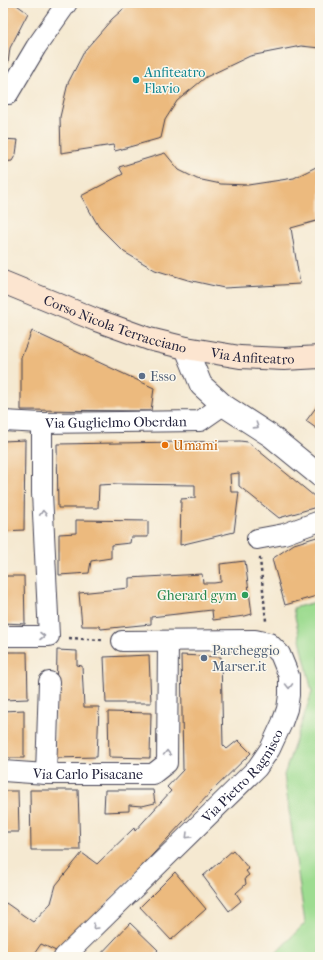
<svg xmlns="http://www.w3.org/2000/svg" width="323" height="960" font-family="'IM FELL French Canon',serif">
<rect width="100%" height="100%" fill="#fbf7ec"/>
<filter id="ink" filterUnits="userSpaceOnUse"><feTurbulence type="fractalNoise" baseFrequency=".025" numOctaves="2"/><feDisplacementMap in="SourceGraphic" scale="8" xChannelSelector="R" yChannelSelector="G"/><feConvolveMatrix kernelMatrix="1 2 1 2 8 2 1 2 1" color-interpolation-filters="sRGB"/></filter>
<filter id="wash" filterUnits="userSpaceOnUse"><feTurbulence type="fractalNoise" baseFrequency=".012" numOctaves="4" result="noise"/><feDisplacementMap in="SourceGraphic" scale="16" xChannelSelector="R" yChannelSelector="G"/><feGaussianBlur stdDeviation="0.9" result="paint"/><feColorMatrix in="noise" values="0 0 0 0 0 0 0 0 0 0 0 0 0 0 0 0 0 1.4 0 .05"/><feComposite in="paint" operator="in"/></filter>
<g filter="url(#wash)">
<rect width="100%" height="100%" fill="#f5e9d1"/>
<path fill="#9edc91" stroke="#607f66" d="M320 601V957H272L305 923 284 775 312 692 293 608Z"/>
<g id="blocks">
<g fill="#ecba7e">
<path d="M11 3H14L28 13 10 48 8 63 3 62V12Z"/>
<path d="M130 3H231L243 4 244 3H320V48L301 46 250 56 206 77 177 101 165 120 161 138 115 151 113 145 61 153 60 117 68 83 85 50 112 19Z"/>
<path d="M3 139 18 140 16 154 12 161 3 162Z"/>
<path d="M165 153 179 170 197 179 221 184 248 185 294 178 320 165V220L291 228 300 284 224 288 188 280 155 270 124 252 99 227 81 196 123 174 119 167Z"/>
<path d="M32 331 154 388 151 411 21 410V357Z"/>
<path d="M320 402V431L306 421Z"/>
<path d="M25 440 24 530 3 531V441Z"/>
<path d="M240 441 248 442 320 501V506L279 518 239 486V473L230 474 231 492H239L234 532 180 545 181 499 195 498V485L118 484 99 485 98 508H58L57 444Z"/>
<path d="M76 520 148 521V537H131L130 543 111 545V558L91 561 89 573 59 575V534L76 533Z"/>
<path d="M320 536V595L285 605 272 559 294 544Z"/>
<path d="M245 561 252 614 245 616 213 620 212 610 151 617V624L101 629 99 626H82L79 593 129 588V578L202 574 203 583H214L221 582 220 564Z"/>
<path d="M3 576H24L25 624 3 623Z"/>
<path d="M57 650 77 651V665L82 666 84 707H99L97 757 55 758Z"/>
<path d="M3 652H27L28 699 3 700Z"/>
<path d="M149 655 151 703H106L104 657Z"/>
<path d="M181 655 221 657 223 745 227 749 238 740 251 753 211 792 98 913 56 951 41 944 32 957H3V907L6 903 33 922 51 903 56 885 82 853 97 864 134 828 135 831 171 791 167 787 183 770Z"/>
<path d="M24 710V758H3V711Z"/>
<path d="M108 712 151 713 150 758 109 757Z"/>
<path d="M30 790H78L80 850H31Z"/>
<path d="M105 790H153L155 803 142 806 129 805V811L104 812Z"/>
<path d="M3 791H18L19 832H3Z"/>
<path d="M233 850 249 869 246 871 249 875 245 878 246 884 236 893 241 901 229 911 203 876Z"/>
<path d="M175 872 206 909 171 940 140 907Z"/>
<path d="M130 923 158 950 152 957H98Z"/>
</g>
</g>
</g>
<g filter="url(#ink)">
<use href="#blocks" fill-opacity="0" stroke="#424052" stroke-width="1"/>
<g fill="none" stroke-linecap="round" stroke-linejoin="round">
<defs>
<g id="minor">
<path d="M3 93 8 94 36 47 67 3"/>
<path id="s1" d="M3 421 42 423 200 421 223 405"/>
<path d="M257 539 284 534 320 521"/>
<path d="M3 636H49L42 493V423"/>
<path id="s2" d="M3 771 46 774H153L167 763 168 641"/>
<path d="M46 774 49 682"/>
<path id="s3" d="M64 957 257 768 270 749 282 723 287 709 289 695V676L280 654 269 643 255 640 122 641"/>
</g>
<path id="tertiary" d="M186 348 201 385 223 405 271 436 320 476"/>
<g id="secondary">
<path id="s4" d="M3 282 96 320 149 339 186 348 240 357 284 359 320 357"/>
</g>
</defs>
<use href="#minor" stroke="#424052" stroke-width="22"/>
<use href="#tertiary" stroke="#424052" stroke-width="24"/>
<use href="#secondary" stroke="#424052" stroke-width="24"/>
<g stroke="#424052" stroke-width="2.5" stroke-dasharray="3 3" stroke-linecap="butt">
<path d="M261 559H260L266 621"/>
<path d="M69 638 102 640"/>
</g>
<use href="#minor" stroke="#fff" stroke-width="20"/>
<use href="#tertiary" stroke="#fff" stroke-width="22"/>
<use href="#secondary" stroke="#fce5d0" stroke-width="22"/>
</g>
<defs><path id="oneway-chevron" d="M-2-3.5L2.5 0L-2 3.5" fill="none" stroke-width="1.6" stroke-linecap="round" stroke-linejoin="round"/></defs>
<g stroke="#9c9ca7">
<use href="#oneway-chevron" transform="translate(256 426) rotate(33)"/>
<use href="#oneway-chevron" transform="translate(43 513) rotate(-93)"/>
<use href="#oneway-chevron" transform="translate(42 636)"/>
<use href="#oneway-chevron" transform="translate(289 686) rotate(89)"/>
<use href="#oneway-chevron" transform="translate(167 753) rotate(-90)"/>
<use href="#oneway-chevron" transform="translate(188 836) rotate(135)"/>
<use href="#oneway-chevron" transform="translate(95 927) rotate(135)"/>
</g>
</g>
<circle fill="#0f9aa8" stroke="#fbf7ec" stroke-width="1.5" cx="136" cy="80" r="4"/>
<g fill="#5c6f8a" stroke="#fbf7ec" stroke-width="1.5">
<circle cx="142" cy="376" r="4"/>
<circle cx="204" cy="658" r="4"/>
</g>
<circle fill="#e8710a" stroke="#fbf7ec" stroke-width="1.5" cx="165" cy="445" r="4"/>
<circle fill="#2e9e5b" stroke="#fbf7ec" stroke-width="1.5" cx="245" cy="595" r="4"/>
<g text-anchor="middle" stroke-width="3" stroke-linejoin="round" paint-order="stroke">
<g font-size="14" fill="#0d838f" stroke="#fbf7ec" text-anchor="start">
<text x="144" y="77">Anfiteatro<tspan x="144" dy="16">Flavio</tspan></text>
</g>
<g font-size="14" fill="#22223b" stroke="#fbf7ec">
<text dy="5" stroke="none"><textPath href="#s4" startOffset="120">Corso Nicola Terracciano</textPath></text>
<text dy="5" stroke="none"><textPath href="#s4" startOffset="262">Via Anfiteatro</textPath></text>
<text dy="5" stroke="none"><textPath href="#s1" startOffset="113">Via Guglielmo Oberdan</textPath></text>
<text dy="5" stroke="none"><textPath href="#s2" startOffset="85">Via Carlo Pisacane</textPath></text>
<text dy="5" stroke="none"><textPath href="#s3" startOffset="255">Via Pietro Ragnisco</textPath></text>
</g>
<g font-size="14" fill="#4e5e75" stroke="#fbf7ec" text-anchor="start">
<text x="150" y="381">Esso</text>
<text x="212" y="655">Parcheggio<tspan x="212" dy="16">Marser.it</tspan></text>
</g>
<g font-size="14" fill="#c56008" stroke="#fbf7ec" text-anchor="start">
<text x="173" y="450">Umami</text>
</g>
<g font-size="14" fill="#27864d" stroke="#fbf7ec" text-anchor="end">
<text x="237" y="600">Gherard gym</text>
</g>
</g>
<rect width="323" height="960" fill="none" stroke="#fbf7ec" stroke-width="16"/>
</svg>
